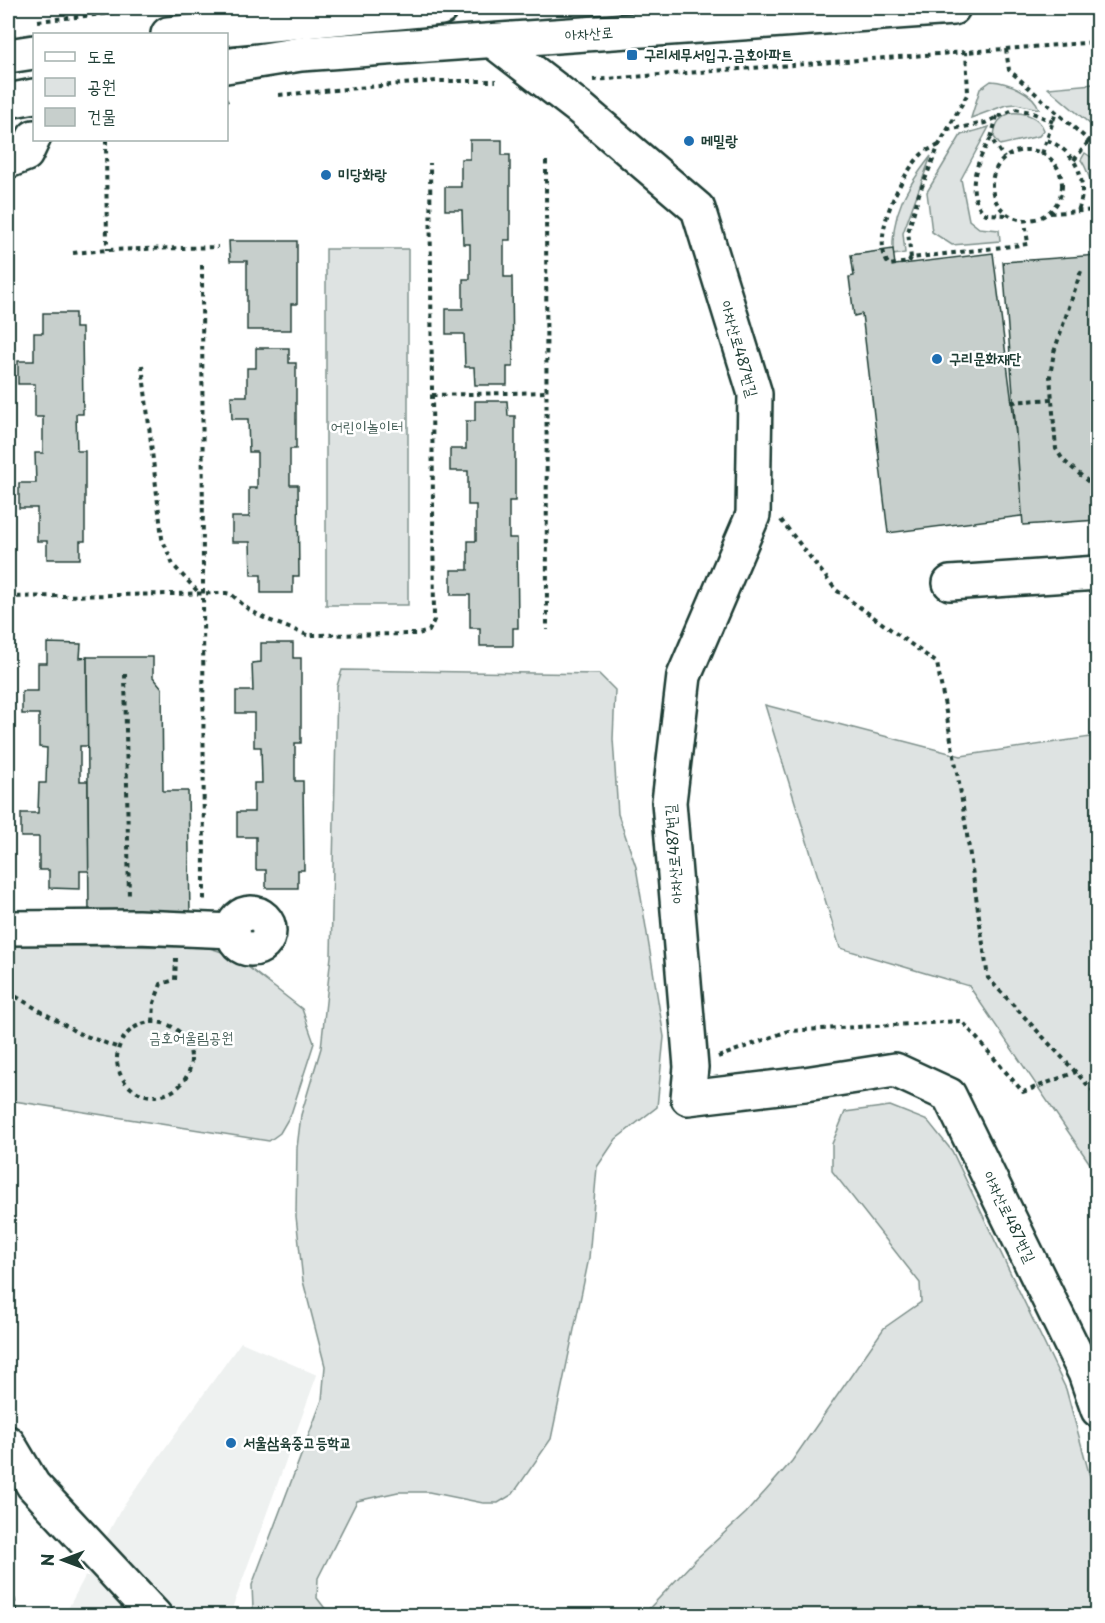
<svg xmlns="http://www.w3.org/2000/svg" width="1105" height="1623" font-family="'Playpen Sans','Poor Story',sans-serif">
<rect width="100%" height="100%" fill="#fff"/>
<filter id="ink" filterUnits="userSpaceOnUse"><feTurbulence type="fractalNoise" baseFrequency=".0167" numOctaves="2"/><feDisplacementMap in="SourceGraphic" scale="12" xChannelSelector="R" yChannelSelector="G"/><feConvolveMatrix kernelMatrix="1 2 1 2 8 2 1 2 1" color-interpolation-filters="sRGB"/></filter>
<g filter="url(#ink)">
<path fill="#eef1f0" d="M241 1342 317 1375 233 1606 239 1615 64 1616 120 1511Z"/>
<g fill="#dee3e2" stroke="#7e908b" stroke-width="1.5">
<path d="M991 81C1007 82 1034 92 1039 109L1016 104 1006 105 971 118 980 89Z"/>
<path d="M1097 85V130L1048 88 1093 84Z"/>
<path d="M1010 113C1024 112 1039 116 1044 130L1039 136 1000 145 994 137C995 124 998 119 1010 113Z"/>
<path d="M989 127 961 179 969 220 979 228 999 230 1000 241 952 245 932 232 927 192 961 135Z"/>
<path d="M1085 153 1097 161V191C1089 185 1089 170 1081 160Z"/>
<path d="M931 156 903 233 905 253 893 255C891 213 906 188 931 156Z"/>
<rect x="326" y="249" width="82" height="356"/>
<path d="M342 670 599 674 615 690 613 739 618 814 636 867 664 1037 657 1107 616 1139 597 1167 589 1258 551 1439 513 1494 498 1503H483L429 1492H398L357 1501 318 1578 317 1598 330 1615H257L253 1609 252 1585 322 1400 325 1366 303 1281 296 1216 297 1148 301 1115 321 1048 331 956 337 686Z"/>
<path d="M765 705 961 756 1097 736V1174L969 986 840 948Z"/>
<path d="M8 945 207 947 234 956 302 1009 314 1043 291 1114 280 1133 269 1141 8 1100Z"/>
<path d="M890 1106 928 1121 952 1151 1066 1389 1097 1502V1615H643L696 1559 746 1513 792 1461 884 1328 921 1302 920 1283 832 1171V1144L845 1112Z"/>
</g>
<g fill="#c7cfcc" stroke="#1f3d34" stroke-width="1.5">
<path d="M470 140H502V155H510V240H504V277H512L513 367H507V385H475L474 367H465L464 334H446V309H463V279H470V244H463L462 210H445V187H461V159H470Z"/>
<path d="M229 241H297V304H291V330H247V261H230Z"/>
<path d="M893 249 895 265 993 253 1016 435 1027 433 1037 514 888 533 862 314 854 316 849 277 854 276 851 255Z"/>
<path d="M1098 255V520L1023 525 1003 262Z"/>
<path d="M43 313H75V328H82L83 414H76L77 451H85V541H80V559H47V541H37V508H19V483H36L35 453H43V417H35V384H18V361H34V333H43Z"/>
<path d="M256 348H289V363H296V449H290V485H298L299 576H293V593H261V575H251L250 542H232V517H249V488H257V452H249L248 419H232L231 396H247V368H256Z"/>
<path d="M475 401H507L508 416H515V501H509V538H517L518 628H513V646H480V628H470V595H451V570H468V541H476V505H468V471H450V449H466V421H475Z"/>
<path d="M47 643 81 644 80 658 87 657 88 746H80V781H88L89 871H80V889L49 888V870H39V837H21V813H38L39 783H46L47 748 39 747V714H22V691H38V663H47Z"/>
<path d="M261 643H293V658H301V743H295V781H303L304 870H298V888H266V870H256V837H237V812H254V783H262L261 747H254V713H236V691H253L252 663 261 662Z"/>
<path d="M87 657H153V677L162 688 163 791H188L190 915 89 916Z"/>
</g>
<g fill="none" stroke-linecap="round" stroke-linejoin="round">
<defs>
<g id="minor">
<path d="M493 41 581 109 698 209 755 394 753 515 684 676 669 802 691 1067 688 1098 805 1084 895 1070 949 1095 1085 1373 1098 1410"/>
<path d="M8 161 26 154 34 137"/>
<path d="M950 583 1098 573"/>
<circle cx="251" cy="931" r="18"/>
<path d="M8 928 138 927 233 931"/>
<path d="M8 1443 33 1485 155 1616"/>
</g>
<g id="major">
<path d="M168 34 441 8"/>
<path d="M8 56 34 52"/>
<path d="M226 66 301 54 953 8"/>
<path d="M8 101 34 96"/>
</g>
</defs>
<use href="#minor" stroke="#1f3d34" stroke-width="38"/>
<use href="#major" stroke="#1f3d34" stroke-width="38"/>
<g stroke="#1f3d34" stroke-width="4" stroke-dasharray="4.5 4.5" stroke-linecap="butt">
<path d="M38 21 150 9"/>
<path d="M1006 49 1009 70 1098 149"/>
<path d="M593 80 1098 42"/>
<path d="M279 95 436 81H496"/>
<path d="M226 101 228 100"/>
<path d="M997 116 991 138 1004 158"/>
<path d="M947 130 985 123 1015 109 1031 112 1053 122"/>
<path d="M991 138C978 158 962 195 986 214L1007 215"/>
<path d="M106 140 107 250"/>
<path d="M1047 140C1077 152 1089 181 1078 211"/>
<path d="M939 145C933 148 927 150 922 154 901 174 869 238 889 265L909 262 911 258 1028 244 1025 221"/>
<circle cx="1027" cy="185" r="35"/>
<path d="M1042 154 1056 112"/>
<path d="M1074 160 1089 141"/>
<path d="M546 161 547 630"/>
<path d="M1050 213 1098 210"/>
<path d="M1098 222 1094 227 1098 228"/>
<path d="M1098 236 1094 238 1098 241"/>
<path d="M73 253 107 250 218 247"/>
<path d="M911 258 908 232 919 194 939 145 968 93 966 52"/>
<path d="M202 265 204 900"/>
<path d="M1081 271 1054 352 1050 376 1056 449 1063 460 1098 490"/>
<path d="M142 365 162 538 173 565 200 594"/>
<path d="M432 395 547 392"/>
<path d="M1012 402 1052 399"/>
<path d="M781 520 836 590 937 663 961 794 988 978 1098 1096"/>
<path d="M8 597 226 593 231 594 248 609 266 619 307 635 418 634 429 631 434 620 430 163"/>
<path d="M8 602 10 862"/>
<path d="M125 674 129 898"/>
<path d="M8 992 78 1033 119 1048"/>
<path d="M153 1022 154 1003 161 984 175 980 176 958"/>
<circle cx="154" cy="1059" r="37"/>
<path d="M718 1057 788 1031 962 1021 1023 1092 1076 1072"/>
<path d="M8 1572 17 1616"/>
</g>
<use href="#minor" stroke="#fff" stroke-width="33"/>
<use href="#major" stroke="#fff" stroke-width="33"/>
</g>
</g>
<g fill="#1f6fb2" stroke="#fff" stroke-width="2">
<rect x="626" y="49" width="12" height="12" rx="3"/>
<circle cx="689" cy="141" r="6"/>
<circle cx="326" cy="175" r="6"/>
<circle cx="937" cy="359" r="6"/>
<circle cx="231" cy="1443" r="6"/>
</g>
<g text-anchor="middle" stroke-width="5" stroke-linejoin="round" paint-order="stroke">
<g font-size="15" fill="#1f3d34" stroke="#fff">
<text transform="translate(589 34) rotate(-4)" y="5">아차산로</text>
<text transform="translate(739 349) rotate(74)" y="5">아차산로487번길</text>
<text transform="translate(674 854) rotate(-94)" y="5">아차산로487번길</text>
<text transform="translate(1009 1217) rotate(64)" y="5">아차산로487번길</text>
</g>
<g font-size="15" font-weight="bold" fill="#1f3d34" stroke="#fff" text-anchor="start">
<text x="644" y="60">구리세무서입구.금호아파트</text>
<text x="701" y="146">메밀랑</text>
<text x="338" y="180">미당화랑</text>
<text x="949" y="364">구리문화재단</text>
<text x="243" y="1448">서울삼육중고등학교</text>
</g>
<g font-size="15" fill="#455e57" stroke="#fff">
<text x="367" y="432">어린이놀이터</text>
<text x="191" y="1043">금호어울림공원</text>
</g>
</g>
<rect width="1105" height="1623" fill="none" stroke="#fff" stroke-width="30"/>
<rect x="15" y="15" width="1075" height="1593" fill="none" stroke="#1f3d34" stroke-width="2" filter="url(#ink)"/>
<rect x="33" y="33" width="195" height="108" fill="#ffffff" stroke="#a5b1ae" stroke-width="1.5"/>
<rect x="45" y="52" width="30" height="9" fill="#ffffff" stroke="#a5b1ae" stroke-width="1.5"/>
<text x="87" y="63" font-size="18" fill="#1f3d34">도로</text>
<rect x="45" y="78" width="30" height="18" fill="#dee3e2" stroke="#a5b1ae" stroke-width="1.5"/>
<text x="87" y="93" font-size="18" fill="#1f3d34">공원</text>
<rect x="45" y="108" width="30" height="18" fill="#c7cfcc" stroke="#a5b1ae" stroke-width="1.5"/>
<text x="87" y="123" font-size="18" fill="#1f3d34">건물</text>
<g transform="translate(63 1560) rotate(270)" stroke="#ffffff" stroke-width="4.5" paint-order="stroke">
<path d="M0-4.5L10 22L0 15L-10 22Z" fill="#1f3d34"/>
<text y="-9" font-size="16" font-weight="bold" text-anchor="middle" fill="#1f3d34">N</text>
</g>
</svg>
